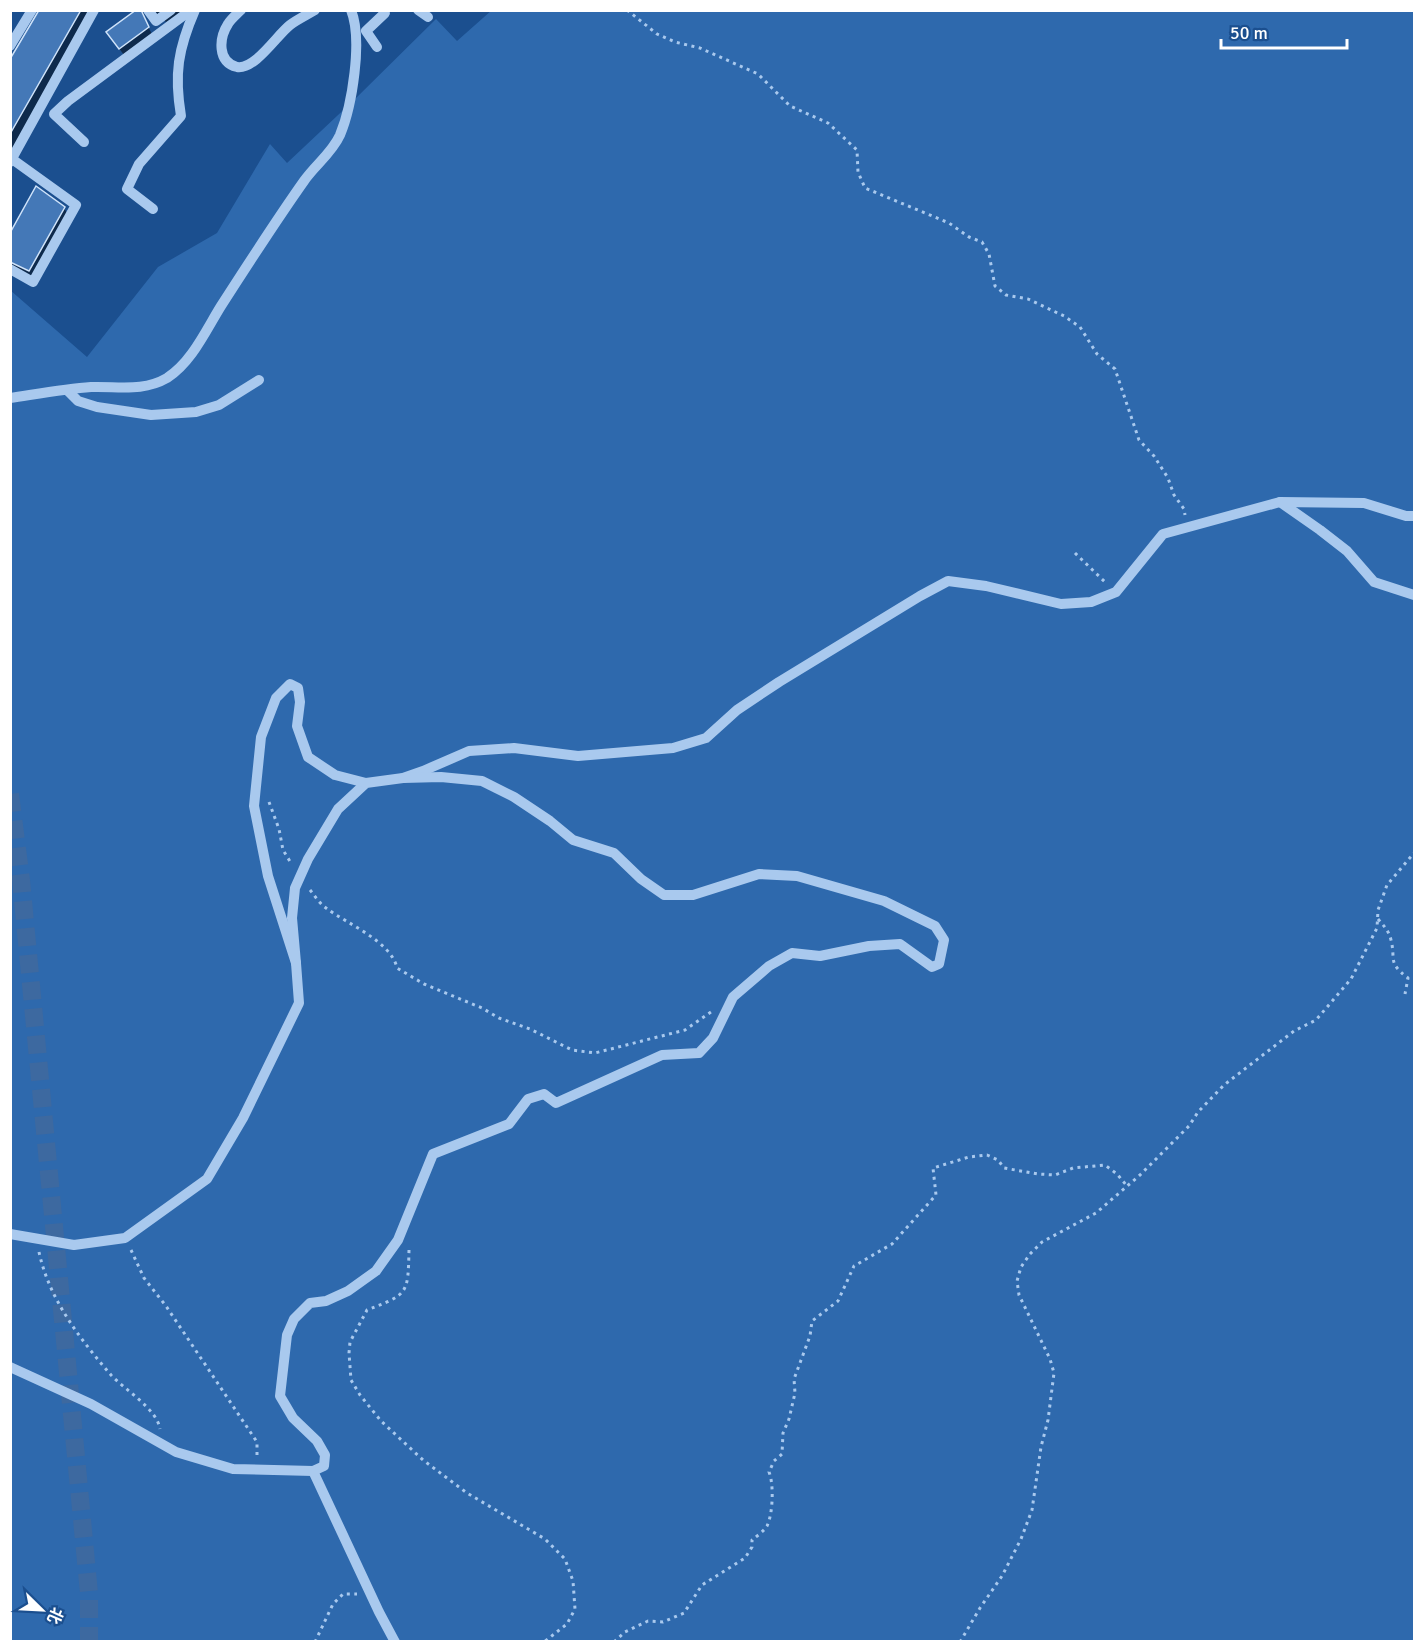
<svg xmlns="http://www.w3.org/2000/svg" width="1425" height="1652" font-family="Signika,'Noto Sans SC',sans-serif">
<rect width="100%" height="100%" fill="#1b4f8f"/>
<path fill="#2e69ad" d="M492 10 1414 11V1641H11L10 290 87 357 158 267 217 233 270 144 287 163 354 100 436 19 457 41Z"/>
<g fill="#0007">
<path d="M40 10H95L10 157V62Z"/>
<path d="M139 10H142L144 15V19L152 34 124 55 112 39Z"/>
<path d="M153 10H186L166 22Z"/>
<path d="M64 208 70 218 36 281 10 268V236Z"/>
</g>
<g fill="#4478b7" stroke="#cfe3fa" stroke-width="1.5">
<path d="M39 10H81L10 134V59Z"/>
<path d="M136 10H141L149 27 119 49 106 32Z"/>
<path d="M36 186 65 207 29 271 10 262V233Z"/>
</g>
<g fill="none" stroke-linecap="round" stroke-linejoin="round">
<path stroke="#3d69a0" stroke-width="18" stroke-dasharray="18 9" stroke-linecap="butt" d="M10 794 21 880 89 1593V1642"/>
<g stroke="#a9c9ee" stroke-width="3" stroke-dasharray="3 4.5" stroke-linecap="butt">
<path d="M627 10 657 34 675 42 700 48 758 74 790 106 828 123 857 150 858 172 865 188 949 223 969 237 982 242 989 254 995 286 1006 295 1028 299 1064 316 1080 327 1097 354 1115 369 1139 440 1154 456 1168 478 1174 495 1184 509 1185 515"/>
<path d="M1075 553 1106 583"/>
<path d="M269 802 279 829 283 850 291 863"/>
<path d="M310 890C315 896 319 903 326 908 347 924 391 941 397 968L424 984 482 1008 499 1018 530 1029 572 1050 595 1053 685 1030 711 1012"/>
<path d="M1378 919C1384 926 1389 931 1391 940 1396 960 1387 962 1408 978L1405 994"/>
<path d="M131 1250 144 1278 166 1306 257 1442V1457"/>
<path d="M409 1250C408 1295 408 1294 367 1310L350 1342 349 1353 351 1380 360 1395 381 1421 423 1460 467 1493 545 1539 565 1559 573 1581 575 1609 567 1624 544 1642"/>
<path d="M39 1252C49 1299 80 1339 111 1375 125 1390 157 1409 160 1429"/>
<path d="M315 1642 333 1604 343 1594H357"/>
<path d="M614 1642 625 1632 648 1621 663 1622 684 1613 702 1585 745 1558 752 1547V1540C757 1536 764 1531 767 1526 773 1514 774 1484 769 1472L774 1461 782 1454 783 1433 789 1419 795 1393 794 1379 810 1336 812 1321 838 1301 854 1266 892 1244 936 1195 933 1168 969 1157 987 1155 998 1160 1004 1168 1038 1174 1055 1175 1073 1168 1105 1165 1117 1174 1127 1186"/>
<path d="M960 1642 980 1608 1002 1576 1021 1539 1032 1510 1041 1447 1048 1420 1054 1373 1050 1359 1019 1295 1017 1281 1021 1267 1030 1254 1042 1242 1096 1213 1140 1175 1189 1126 1198 1112 1224 1085 1294 1031 1316 1020 1351 979 1377 928 1378 910 1387 885 1414 853"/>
</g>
<g stroke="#a9c9ee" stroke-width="10">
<path d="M148 10 156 21 171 10"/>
<path d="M241 10C236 15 231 19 228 24 219 38 217 62 237 67 255 70 277 35 290 25 298 19 307 15 315 10"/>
<path d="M418 10 428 17"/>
<path d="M10 46 32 10"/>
<path d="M377 47 366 31 385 13 384 10"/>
<path d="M84 142 54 114 68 101 191 10"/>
<path d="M10 162 94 10"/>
<path d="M153 209 127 189 139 164 181 116C174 74 178 49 195 10"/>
<path d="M10 269 33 282 76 205 12 159"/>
<path d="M67 390 78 401 97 407 151 415 196 412 219 405 259 380"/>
<path d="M10 398C37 394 65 389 91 387 118 386 143 392 167 378 192 362 206 330 221 306 248 264 275 222 304 181 315 165 332 153 340 135 352 106 363 40 351 10"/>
<path d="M1280 502 1320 530 1347 551 1374 582 1414 595"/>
<path d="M296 963 292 918 295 888 308 859 338 809 366 783 403 778 423 771 469 751 514 748 578 756 673 748 706 738 737 710 779 682 920 596 948 581 986 586 1061 604 1091 602 1116 592 1163 534 1280 502 1364 503 1406 516H1414"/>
<path d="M10 1234 74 1245 125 1238 207 1179 243 1118 299 1003 296 963 268 876 254 806 261 737 276 698 290 684 298 688 300 702 297 726 308 757 335 775 366 783"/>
<path d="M10 1367 91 1404 176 1452 233 1469 313 1471 324 1466 325 1455 317 1441 293 1418 280 1396 287 1335 294 1319 310 1303 326 1301 348 1291 376 1271 398 1240 433 1154 509 1124 528 1099 544 1094 556 1103 662 1055 699 1053 713 1038 733 997 769 966 792 953 820 956 869 946 900 944 932 967 939 964 944 940 935 926 884 901 797 876 759 874 693 895H664L641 879 614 853 573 840 550 821 514 797 482 781 441 777 403 778"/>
<path d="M313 1471 379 1612 395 1642"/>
</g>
</g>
<rect width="1425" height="1652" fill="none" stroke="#ffffff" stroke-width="24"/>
<g transform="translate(42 1610) rotate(114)" stroke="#1b4f8f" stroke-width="4.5" paint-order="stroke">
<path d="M0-4.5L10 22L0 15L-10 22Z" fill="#ffffff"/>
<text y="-9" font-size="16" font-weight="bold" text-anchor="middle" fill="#ffffff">北</text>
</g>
<path d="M1221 39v9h126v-9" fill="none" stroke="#ffffff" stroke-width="3"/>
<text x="1230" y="39" font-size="18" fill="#ffffff" stroke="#1b4f8f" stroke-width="4.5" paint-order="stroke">50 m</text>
</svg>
